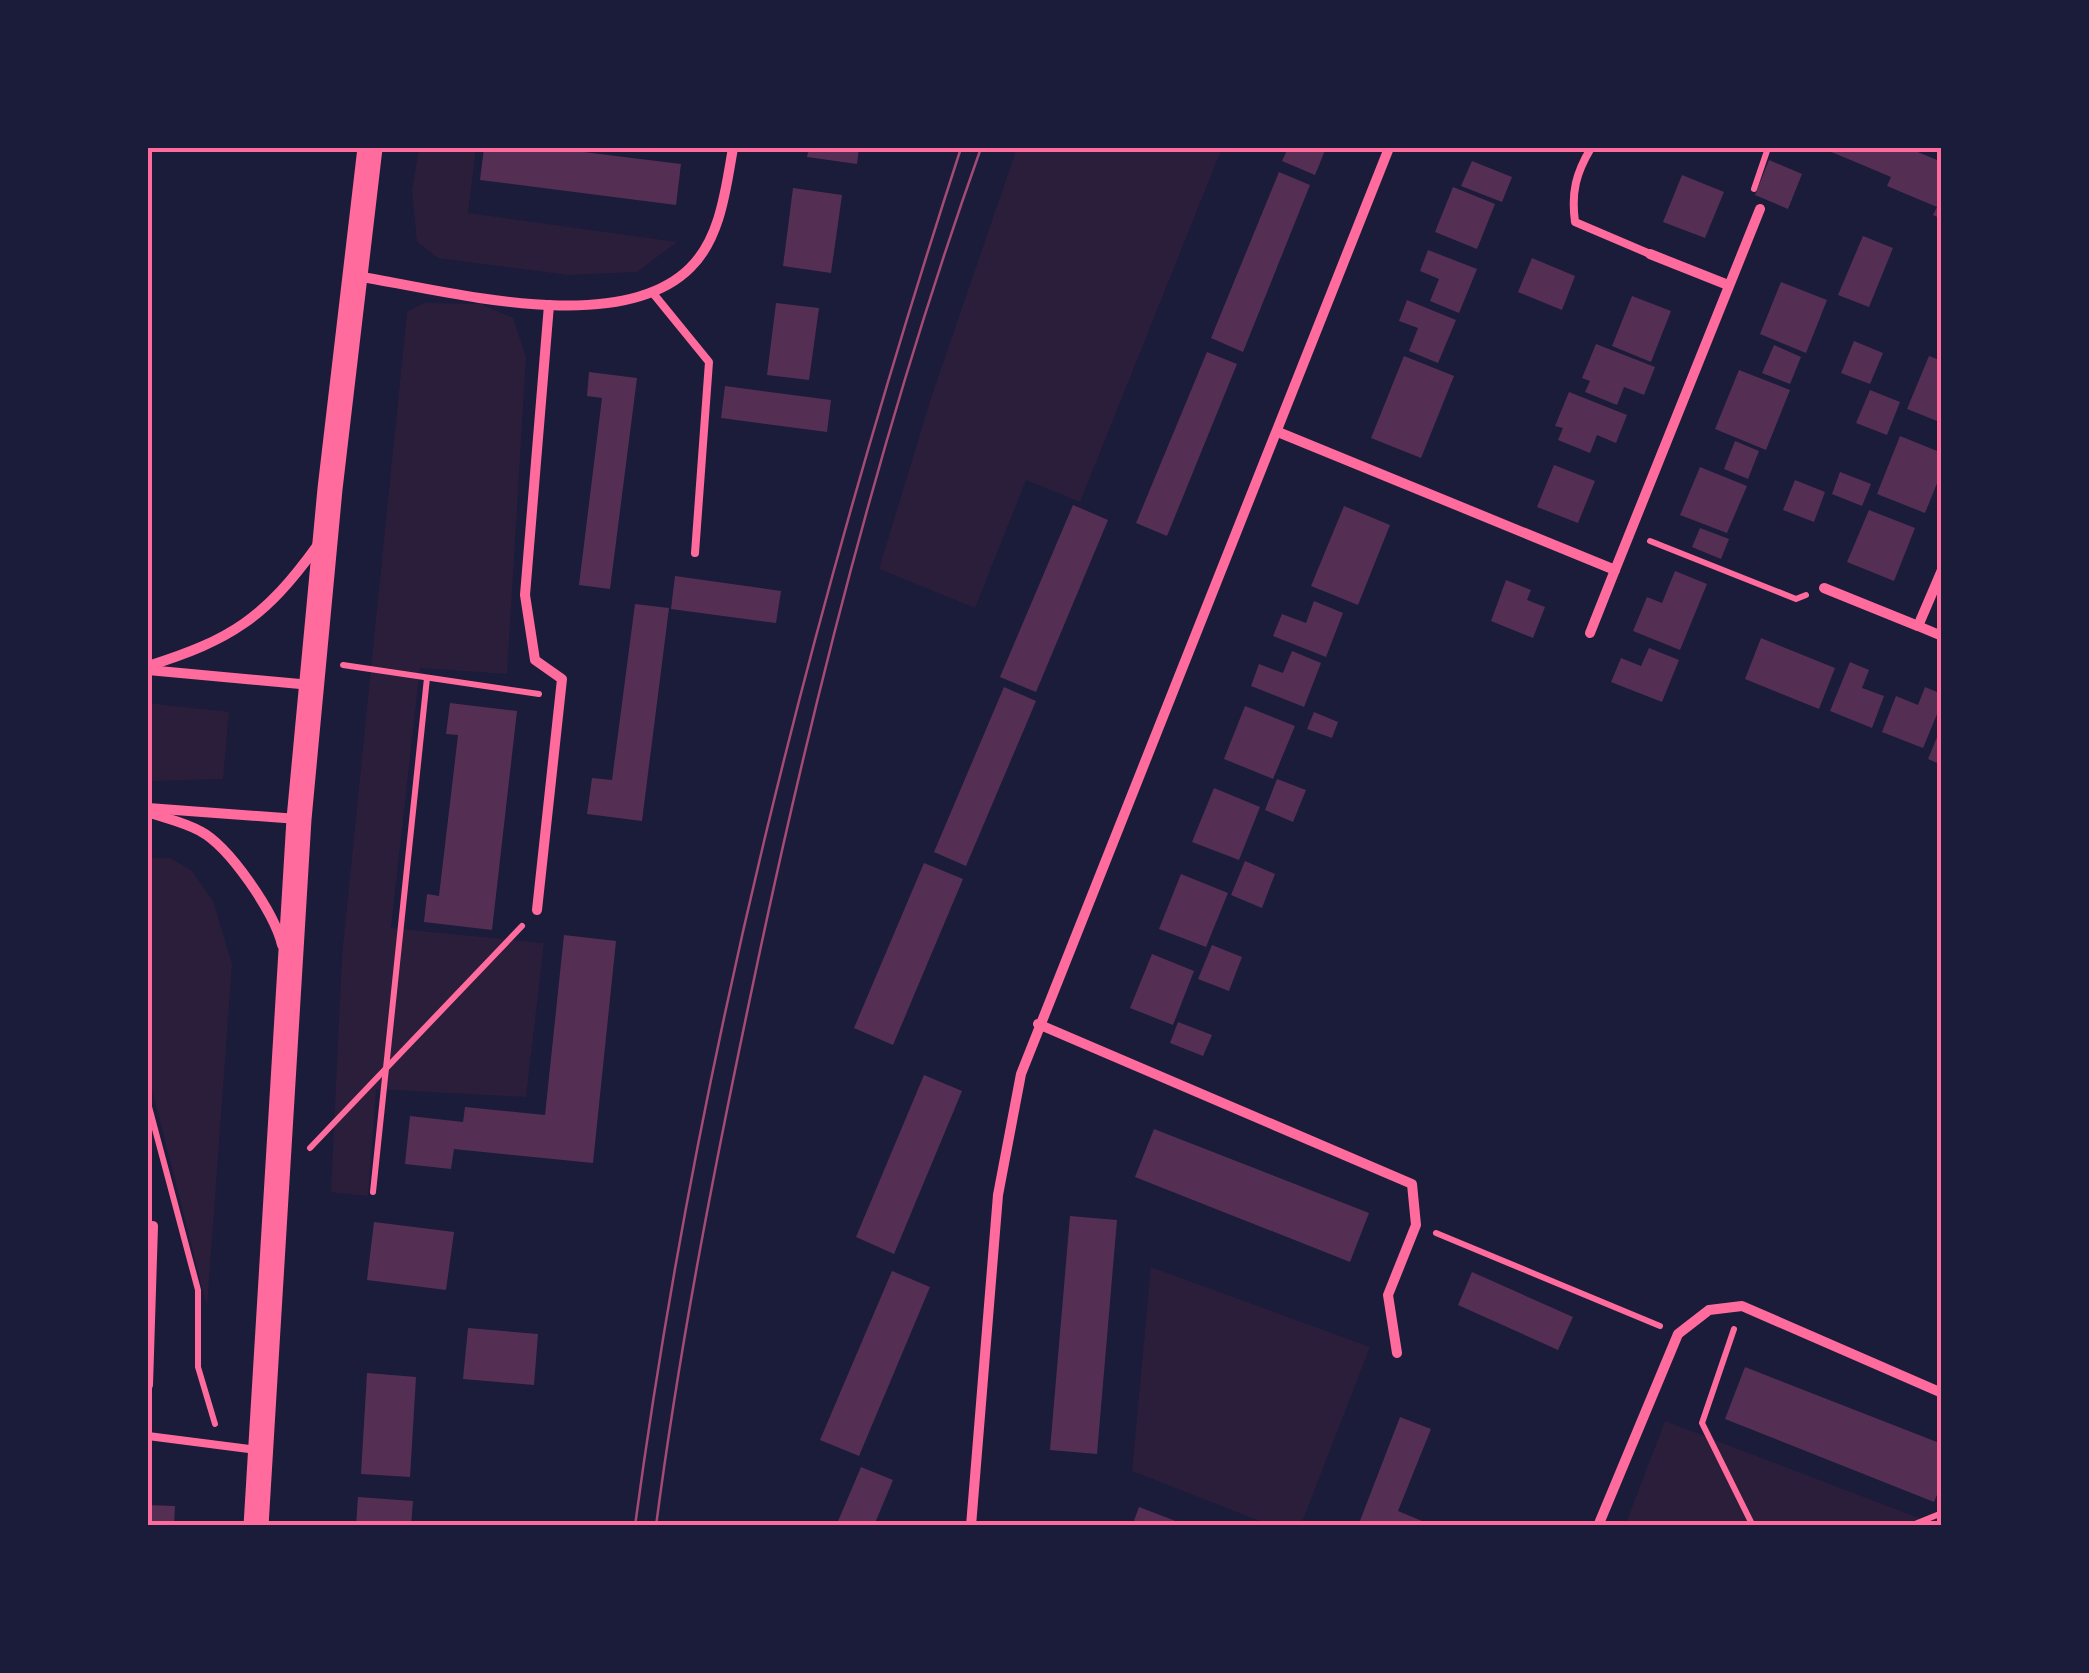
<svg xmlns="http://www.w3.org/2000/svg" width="2089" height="1673" font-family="'Sofia Sans Condensed',sans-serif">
<rect width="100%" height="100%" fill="#1b1b3a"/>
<g fill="#2a1e3b">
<path d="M419 148H476L468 213 677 242 637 272 568 275 438 258 417 242 412 191Z"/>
<path d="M1017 148H1222L1080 502 1026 480 975 608 879 569 931 398Z"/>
<path d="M424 303 481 304 513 318 526 357 507 674 420 668 391 928 544 943 526 1097 376 1089 368 1196 331 1192 342 956 407 312Z"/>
<path d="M148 703 229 712 223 779 148 781Z"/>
<path d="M148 858H170L192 871 213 901 232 964 207 1307 149 1077Z"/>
<path d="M1151 1267 1370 1347 1301 1525H1270L1132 1471Z"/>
<path d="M1665 1421 1924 1520 1921 1526H1625Z"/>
</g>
<g fill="#542f53">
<path d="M484 148H551L681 164 676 205 480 180Z"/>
<path d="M809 148H859L857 164 807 157Z"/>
<path d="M1288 148H1326L1315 175 1282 161Z"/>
<path d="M1822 148H1908L1942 162V219L1933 215 1937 207 1887 186 1891 177Z"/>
<path d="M1769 160 1802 174 1788 209 1755 195Z"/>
<path d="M1472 161 1512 177 1502 202 1461 186Z"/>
<path d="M1279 172 1310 185 1243 352 1211 338Z"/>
<path d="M1682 175 1724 192 1705 238 1663 222Z"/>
<path d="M1453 187 1495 204 1477 249 1435 232Z"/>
<path d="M793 188 842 195 831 273 783 266Z"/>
<path d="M1863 236 1893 248 1869 307 1838 295Z"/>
<path d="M1428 250 1477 269 1459 313 1430 301 1439 279 1420 271Z"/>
<path d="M1532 258 1575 276 1562 310 1518 292Z"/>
<path d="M1781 282 1827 300 1806 353 1760 334Z"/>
<path d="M1632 296 1671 311 1651 362 1612 346Z"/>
<path d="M1407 300 1456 320 1438 363 1409 351 1418 328 1399 321Z"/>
<path d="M776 303 819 308 809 380 767 375Z"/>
<path d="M1854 341 1883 353 1870 384 1841 373Z"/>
<path d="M1596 344 1655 367 1644 395 1624 387 1617 405 1585 392 1590 381 1582 378Z"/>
<path d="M1774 345 1801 357 1790 384 1762 373Z"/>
<path d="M1207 352 1237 364 1167 536 1136 523Z"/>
<path d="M1404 356 1454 376 1421 458 1371 438Z"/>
<path d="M1929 356 1942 361V423L1907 409Z"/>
<path d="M1739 370 1790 390 1766 450 1715 429Z"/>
<path d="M589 372 637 378 610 589 579 585 602 398 587 396Z"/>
<path d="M725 386 831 400 827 432 721 418Z"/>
<path d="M1870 390 1900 402 1887 435 1856 423Z"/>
<path d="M1569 392 1627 415 1616 443 1597 435 1590 453 1558 440 1563 428 1555 426Z"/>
<path d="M1900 436 1942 453V471L1925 513 1877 494Z"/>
<path d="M1735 441 1759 451 1748 479 1724 469Z"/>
<path d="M1554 465 1595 481 1578 523 1537 507Z"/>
<path d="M1700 467 1747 486 1727 533 1680 515Z"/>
<path d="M1840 472 1871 484 1862 506 1832 494Z"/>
<path d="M1795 480 1825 492 1814 522 1783 510Z"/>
<path d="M1073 505 1108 520 1036 692 1000 677Z"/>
<path d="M1344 506 1390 525 1358 605 1311 586Z"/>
<path d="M1869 510 1915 528 1894 581 1847 562Z"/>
<path d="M1700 528 1729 539 1721 559 1692 547Z"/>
<path d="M1675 571 1707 584 1680 650 1633 631 1647 597 1662 603Z"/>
<path d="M675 576 781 591 776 623 671 609Z"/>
<path d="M1506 580 1531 590 1527 600 1545 607 1533 638 1491 621Z"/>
<path d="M1314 601 1343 613 1326 657 1273 636 1282 614 1306 623Z"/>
<path d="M635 604 669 608 642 821 587 814 592 778 612 780Z"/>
<path d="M1761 638 1835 668 1819 709 1745 679Z"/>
<path d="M1649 648 1679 660 1662 702 1611 682 1621 658 1641 666Z"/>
<path d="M1292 651 1321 663 1304 707 1251 686 1259 664 1283 673Z"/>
<path d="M1850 662 1869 670 1862 688 1884 696 1872 728 1830 711Z"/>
<path d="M1004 687 1036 701 966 866 934 852Z"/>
<path d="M1925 687 1942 694V702L1923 748 1882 732 1896 696 1918 705Z"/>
<path d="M450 703 517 711 492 930 424 922 427 894 439 896 458 735 446 734Z"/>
<path d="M1245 706 1295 726 1273 779 1224 759Z"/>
<path d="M1314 712 1338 722 1332 738 1307 729Z"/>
<path d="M1942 725V765L1928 759Z"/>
<path d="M1277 779 1306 790 1293 822 1265 810Z"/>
<path d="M1214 788 1260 807 1239 860 1192 842Z"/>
<path d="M1245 861 1275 874 1262 908 1231 895Z"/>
<path d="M924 863 963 879 893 1045 854 1028Z"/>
<path d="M1181 874 1228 893 1206 947 1159 929Z"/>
<path d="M564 935 616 941 593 1163 454 1149 451 1169 405 1164 410 1116 463 1122 465 1107 545 1115Z"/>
<path d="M1212 945 1242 957 1229 991 1198 979Z"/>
<path d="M1152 954 1194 971 1173 1025 1130 1008Z"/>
<path d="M1178 1022 1212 1035 1203 1056 1170 1043Z"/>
<path d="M924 1075 962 1091 894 1254 856 1237Z"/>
<path d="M1154 1129 1369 1213 1350 1262 1135 1177Z"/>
<path d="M1070 1216 1117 1220 1097 1454 1050 1450Z"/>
<path d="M374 1222 454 1232 446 1290 367 1280Z"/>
<path d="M892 1271 930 1287 859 1456 820 1440Z"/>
<path d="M1472 1272 1573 1317 1558 1350 1458 1305Z"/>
<path d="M468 1328 538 1334 534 1385 463 1379Z"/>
<path d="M1745 1367 1942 1444V1483L1934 1502 1725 1419Z"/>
<path d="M367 1373 416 1377 410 1477 361 1474Z"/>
<path d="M1400 1417 1431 1429 1398 1511 1434 1526H1358Z"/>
<path d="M861 1467 893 1480 875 1523 836 1526Z"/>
<path d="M358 1497 413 1501 411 1526H356Z"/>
<path d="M148 1505 175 1506 174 1526H148Z"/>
<path d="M1139 1507 1186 1525V1526H1132Z"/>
</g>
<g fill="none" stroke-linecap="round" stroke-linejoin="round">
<g stroke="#ff6b9d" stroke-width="6">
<path d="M1754 189 1768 148"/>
<path d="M1650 541 1796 599 1806 595"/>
<path d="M343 665 539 694"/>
<path d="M148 1103 198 1290V1367L215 1424"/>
<path d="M310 1148 522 926"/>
<path d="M373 1192 427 678"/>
<path d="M1436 1233 1660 1326"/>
<path d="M1734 1329 1702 1423 1753 1526"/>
<path d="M1910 1526 1942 1513"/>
</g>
<g stroke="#ff6b9d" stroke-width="8">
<path d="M1591 148C1576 173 1571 192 1575 222L1650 254"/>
<path d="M652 292 709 362 695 553"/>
<path d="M148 1436 257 1450"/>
</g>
<g stroke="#ff6b9d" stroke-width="10">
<path d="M1650 254 1728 285"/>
<path d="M356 276C445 290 618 339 690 268 721 238 726 187 733 148"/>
<path d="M1278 432 1615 570 1760 209"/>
<path d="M1942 570 1918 626 1942 636"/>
<path d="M1824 588 1918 626"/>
<path d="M1590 633 1615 570"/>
<path d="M148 666C231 640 265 618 317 546"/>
<path d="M148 670 311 685"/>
<path d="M148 808 298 819"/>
<path d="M148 812C164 818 184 822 200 831 229 846 275 913 282 945"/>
<path d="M537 910 562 679 535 660 525 595 549 305"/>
<path d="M1038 1024 1412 1184 1416 1225 1388 1295 1397 1353"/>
<path d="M148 1385 153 1226"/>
<path d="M971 1526 998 1195 1021 1074 1389 148"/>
<path d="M1598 1526 1678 1334 1709 1310 1742 1306 1942 1393"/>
</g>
<path stroke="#ff6b9d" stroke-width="25" d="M256 1526 299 819 330 489 370 148"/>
<g stroke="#a44b75" stroke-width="2.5">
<path d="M635 1526C698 1057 815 597 961 148"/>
<path d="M656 1526C680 1343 715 1164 753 984 812 702 884 419 981 148"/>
</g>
</g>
<rect width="2089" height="1673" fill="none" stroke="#1b1b3a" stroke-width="300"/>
<rect x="150" y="150" width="1789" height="1373" fill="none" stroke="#ff6b9d" stroke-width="4"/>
</svg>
